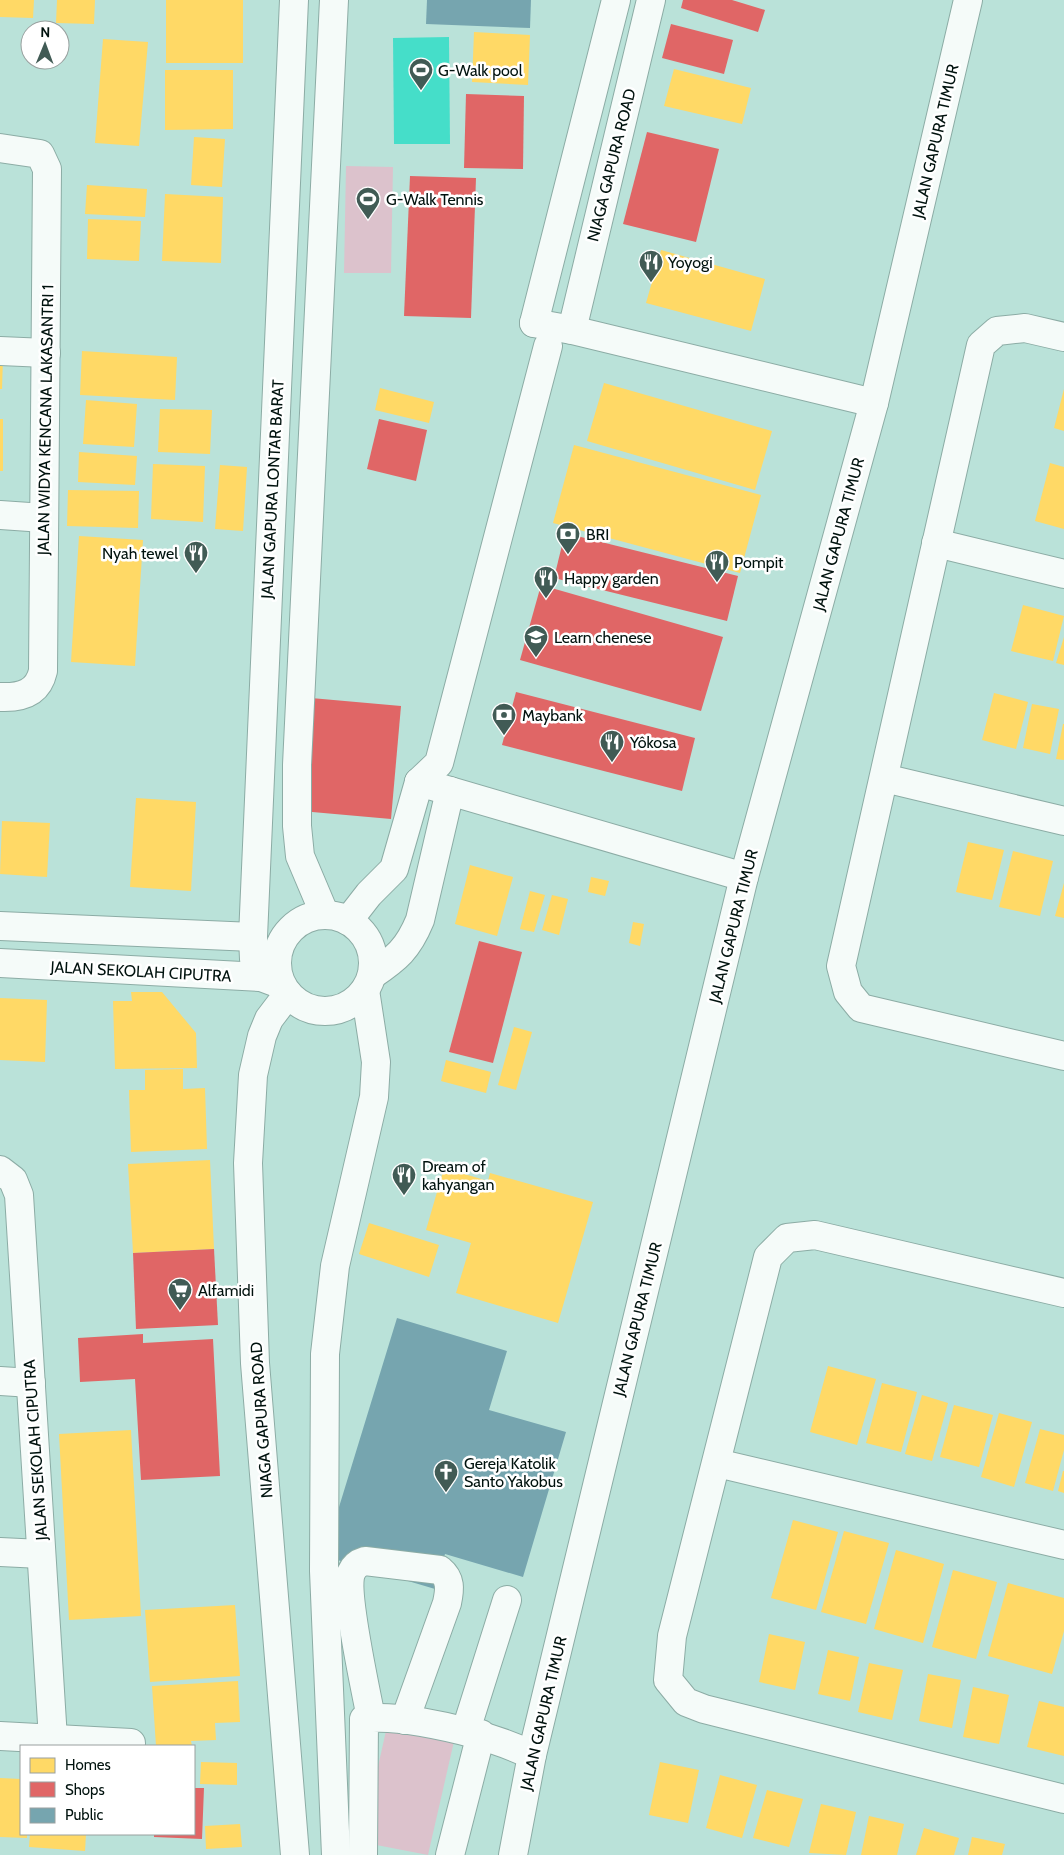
<svg xmlns="http://www.w3.org/2000/svg" width="1064" height="1855" font-family="Cabin,sans-serif">
<rect width="100%" height="100%" fill="#bae2d9"/>
<g fill="#dcc2cc">
<path d="M346 166 393 167 391 273H344Z"/>
<path d="M388 1722 455 1737 428 1855 361 1842Z"/>
</g>
<path fill="#45dec9" d="M449 37 450 144H394L393 38Z"/>
<g fill="#ffd966">
<path d="M0 0H34L33 18 0 17Z"/>
<path d="M57 0H95L94 24 56 23Z"/>
<rect x="166" y="0" width="77" height="63"/>
<path d="M474 32 530 35 528 85 472 82Z"/>
<path d="M103 39 148 42 139 146 95 143Z"/>
<path d="M674 69 751 88 742 124 664 106Z"/>
<path d="M165 70H233V129L165 130Z"/>
<path d="M194 137 225 139 222 187 191 185Z"/>
<path d="M87 185 147 189 145 217 85 214Z"/>
<path d="M165 194 223 197 221 263 162 261Z"/>
<path d="M88 219 141 221 139 261 87 259Z"/>
<path d="M661 250 765 279 751 331 646 303Z"/>
<path d="M82 351 177 357 175 400 80 395Z"/>
<path d="M0 358H3L2 389H0Z"/>
<path d="M604 383 772 431 755 490 587 441Z"/>
<path d="M380 388 434 402 429 423 375 410Z"/>
<path d="M1064 389V431L1054 428Z"/>
<path d="M86 400 137 404 134 447 83 444Z"/>
<path d="M160 409 212 410 210 454 158 452Z"/>
<rect x="0" y="419" width="3" height="52"/>
<path d="M574 445 761 495 740 573 553 523Z"/>
<path d="M79 452 137 456 135 485 78 482Z"/>
<path d="M1050 463 1064 467V529L1035 521Z"/>
<path d="M153 464 205 466 203 522 151 519Z"/>
<path d="M220 465 247 467 243 531 215 529Z"/>
<path d="M68 490 139 491 138 528 67 526Z"/>
<path d="M79 536 143 540 135 666 71 662Z"/>
<path d="M1023 605 1064 616 1053 661 1011 651Z"/>
<path d="M1064 637V665L1056 663Z"/>
<path d="M994 693 1028 702 1016 749 982 740Z"/>
<path d="M1032 704 1059 709 1050 754 1023 748Z"/>
<path d="M1063 724H1064V760L1056 759Z"/>
<path d="M136 798 196 802 191 891 130 887Z"/>
<path d="M2 821 50 823 47 877 0 874Z"/>
<path d="M968 842 1004 850 992 900 956 892Z"/>
<path d="M1013 851 1053 861 1040 916 999 907Z"/>
<path d="M470 865 513 877 497 936 455 924Z"/>
<path d="M591 877 609 881 605 896 588 892Z"/>
<path d="M1064 883V918L1055 916Z"/>
<path d="M530 891 545 895 534 932 520 929Z"/>
<path d="M552 895 568 899 559 935 542 930Z"/>
<path d="M633 922 644 924 640 946 629 943Z"/>
<path d="M131 992H162L196 1033 197 1068 115 1069 113 1001H132Z"/>
<path d="M0 998 47 1000 45 1062 0 1060Z"/>
<path d="M514 1027 532 1032 516 1090 498 1085Z"/>
<path d="M446 1060 491 1072 486 1093 441 1081Z"/>
<path d="M183 1069V1089L205 1088 207 1149 131 1152 129 1090H145V1070Z"/>
<path d="M210 1160 214 1249 133 1253 128 1164Z"/>
<path d="M444 1168 488 1181 490 1173 593 1202 558 1323 456 1293 471 1243 426 1230Z"/>
<path d="M369 1223 439 1245 429 1277 359 1254Z"/>
<path d="M828 1366 876 1379 857 1445 810 1432Z"/>
<path d="M882 1383 917 1392 901 1452 866 1443Z"/>
<path d="M922 1395 948 1403 932 1461 905 1454Z"/>
<path d="M954 1405 993 1415 979 1467 940 1457Z"/>
<path d="M999 1413 1032 1422 1014 1487 981 1477Z"/>
<path d="M1040 1429 1064 1435V1450L1053 1491 1025 1483Z"/>
<path d="M131 1430 141 1616 69 1620 59 1434Z"/>
<path d="M1063 1471H1064V1493L1058 1491Z"/>
<path d="M793 1520 838 1532 816 1610 771 1598Z"/>
<path d="M844 1531 889 1543 866 1624 821 1612Z"/>
<path d="M896 1550 944 1564 923 1643 874 1629Z"/>
<path d="M953 1570 997 1582 976 1659 932 1647Z"/>
<path d="M1008 1583 1064 1598V1631L1052 1674 988 1656Z"/>
<path d="M235 1605 240 1676 150 1682 145 1610Z"/>
<path d="M769 1634 805 1642 795 1690 759 1682Z"/>
<path d="M828 1650 859 1657 850 1701 818 1694Z"/>
<path d="M869 1663 903 1670 892 1720 858 1712Z"/>
<path d="M928 1674 961 1680 952 1728 919 1721Z"/>
<path d="M238 1681 240 1722 215 1723 216 1740 191 1741 192 1746H156L152 1686Z"/>
<path d="M973 1687 1009 1695 999 1744 963 1737Z"/>
<path d="M1039 1701 1064 1707V1756L1027 1747Z"/>
<path d="M201 1762 237 1763V1785L200 1784Z"/>
<path d="M660 1762 699 1770 688 1823 649 1815Z"/>
<path d="M720 1775 757 1785 742 1838 706 1828Z"/>
<path d="M0 1778 21 1779V1834H27V1838L0 1837Z"/>
<path d="M767 1790 803 1799 789 1847 753 1838Z"/>
<path d="M821 1804 856 1812 846 1855 809 1853Z"/>
<path d="M869 1816 904 1824 897 1855H861Z"/>
<path d="M240 1824 242 1847 206 1849 205 1826Z"/>
<path d="M924 1828 959 1838 954 1855H916Z"/>
<path d="M30 1834H86L85 1851 29 1847Z"/>
<path d="M972 1837 1005 1844 1002 1855H968Z"/>
</g>
<g fill="#e06666">
<path d="M683 0H732L765 10 758 32 681 8Z"/>
<path d="M671 24 733 40 724 74 662 58Z"/>
<path d="M466 94 524 96 523 169 464 168Z"/>
<path d="M647 132 719 149 696 242 623 224Z"/>
<path d="M410 176 476 178 471 318 404 316Z"/>
<path d="M379 419 427 430 416 481 367 469Z"/>
<path d="M565 533 738 576 727 621 554 578Z"/>
<path d="M541 585 723 637 701 711 520 660Z"/>
<path d="M516 692 695 738 682 791 502 745Z"/>
<path d="M311 698 401 706 391 819 301 811Z"/>
<path d="M479 941 522 952 493 1063 449 1052Z"/>
<path d="M214 1249 218 1325 136 1329 133 1253Z"/>
<path d="M143 1334V1343L213 1339 220 1476 141 1480 135 1379 80 1382 78 1338Z"/>
<path d="M194 1788H204L202 1839 154 1837V1834H194Z"/>
</g>
<g fill="#76a5af">
<path d="M427 0H531L530 28 426 24Z"/>
<path d="M397 1318 507 1351 489 1410 566 1432 523 1577 445 1554 435 1589 324 1556Z"/>
</g>
<g fill="none" stroke-linecap="round" stroke-linejoin="round">
<defs>
<g id="minor">
<path d="M0 148 40 154 47 169 43 671C38 693 21 698 0 697"/>
<path d="M534 323 572 330 874 403"/>
<path d="M534 323 616 0"/>
<path d="M572 330 651 0"/>
<path d="M1064 337 1025 328 997 331 981 345 841 966 848 992 861 1008 1064 1056"/>
<path d="M0 351 46 353"/>
<path d="M0 515 44 518"/>
<path d="M936 543 1064 574"/>
<path d="M884 778 1064 821"/>
<path d="M419 782 439 763 548 346"/>
<path d="M419 782 744 877"/>
<path d="M325 915 300 856 297 826V765L334 0"/>
<circle cx="325" cy="963" r="48"/>
<path d="M348 921 369 894 394 869 419 782"/>
<path d="M0 926 253 937"/>
<path d="M0 963 261 977 277 983"/>
<path d="M372 975C397 958 408 949 420 920L450 791"/>
<path d="M261 977 254 959 253 937 294 0"/>
<path d="M288 994 269 1019 262 1036 253 1075 248 1163 255 1363 295 1855"/>
<path d="M0 1170 13 1180 19 1195 53 1739"/>
<path d="M1064 1293 815 1235 787 1238 768 1257 672 1636 668 1680 686 1702 704 1709 1064 1799"/>
<path d="M0 1381 31 1383"/>
<path d="M717 1463 1064 1545"/>
<path d="M0 1552 41 1554"/>
<path d="M371 1718C366 1691 344 1593 351 1573 354 1566 358 1563 365 1561L440 1570C451 1579 450 1589 447 1603L405 1720"/>
<path d="M466 1730 507 1600"/>
<path d="M0 1736 131 1743"/>
<path d="M336 1855 324 1571 325 1354 335 1266 374 1097 376 1062 365 990"/>
<path d="M363 1855 364 1719C382 1716 403 1719 421 1722 461 1729 496 1738 532 1755"/>
<path d="M450 1855 481 1734"/>
<path d="M513 1855 532 1755 744 877 874 403 968 0"/>
</g>
</defs>
<use href="#minor" stroke="#8caca5" stroke-width="30"/>
<use href="#minor" stroke="#f5fbf9" stroke-width="28"/>
</g>
<defs>
<symbol id="stadium-pin" viewBox="-11 -11 22 30"><path d="M0 17L-7.5 6A9.5 9.5 0 1 1 7.5 6Z" fill="#415b55" stroke="#fff"/><path d="M0-5a6.5 5 0 1 0 0 10a6.5 5 0 1 0 0-10ZM-3.5-1.8h7v3.6h-7Z" fill="#fff"/></symbol>
<symbol id="restaurant-pin" viewBox="-11 -11 22 30"><path d="M0 17L-7.5 6A9.5 9.5 0 1 1 7.5 6Z" fill="#415b55" stroke="#fff"/><path d="M-5-6h1v4h1v-4h1v4h1v-4h1v5L-1.5 .5V6h-2V.5L-5-1ZM5-6V6H3V1.5H1.5Q1.5-4 5-6Z" fill="#fff"/></symbol>
<symbol id="bank-pin" viewBox="-11 -11 22 30"><path d="M0 17L-7.5 6A9.5 9.5 0 1 1 7.5 6Z" fill="#415b55" stroke="#fff"/><path d="M-6-4H6V4H-6ZM0-2.3a2.3 2.3 0 1 0 0 4.6a2.3 2.3 0 1 0 0-4.6Z" fill="#fff"/></symbol>
<symbol id="school-pin" viewBox="-11 -11 22 30"><path d="M0 17L-7.5 6A9.5 9.5 0 1 1 7.5 6Z" fill="#415b55" stroke="#fff"/><path d="M0-5L7-2L0 1L-7-2ZM-4 1L0 2.5L4 1V4Q0 6-4 4Z" fill="#fff"/></symbol>
<symbol id="supermarket-pin" viewBox="-11 -11 22 30"><path d="M0 17L-7.5 6A9.5 9.5 0 1 1 7.5 6Z" fill="#415b55" stroke="#fff"/><path d="M-6-5.5h2.5l.6 2H6L4.5 2H-2.5L-4.4-4H-6ZM-1.5 3.2a1.3 1.3 0 1 0 .1 0ZM3 3.2a1.3 1.3 0 1 0 .1 0Z" fill="#fff"/></symbol>
<symbol id="church-pin" viewBox="-11 -11 22 30"><path d="M0 17L-7.5 6A9.5 9.5 0 1 1 7.5 6Z" fill="#415b55" stroke="#fff"/><path d="M-1.2-6h2.4v3.5h3.3v2.4h-3.3V6h-2.4V-.1h-3.3v-2.4h3.3Z" fill="#fff"/></symbol>
</defs>
<g fill-rule="evenodd">
<use href="#stadium-pin" x="407" y="56" width="28" height="38"/>
<use href="#stadium-pin" x="354" y="185" width="28" height="38"/>
<use href="#restaurant-pin" x="637" y="248" width="28" height="38"/>
<use href="#bank-pin" x="554" y="520" width="28" height="38"/>
<use href="#restaurant-pin" x="182" y="539" width="28" height="38"/>
<use href="#restaurant-pin" x="703" y="548" width="28" height="38"/>
<use href="#restaurant-pin" x="532" y="564" width="28" height="38"/>
<use href="#school-pin" x="522" y="623" width="28" height="38"/>
<use href="#bank-pin" x="490" y="701" width="28" height="38"/>
<use href="#restaurant-pin" x="598" y="728" width="28" height="38"/>
<use href="#restaurant-pin" x="390" y="1161" width="28" height="38"/>
<use href="#supermarket-pin" x="166" y="1276" width="28" height="38"/>
<use href="#church-pin" x="432" y="1458" width="28" height="38"/>
</g>
<g text-anchor="middle" stroke-width="5" stroke-linejoin="round" paint-order="stroke">
<g font-size="16" fill="#00120e" stroke="#fff" text-anchor="start">
<text x="438" y="76">G-Walk pool</text>
<text x="386" y="205">G-Walk Tennis</text>
<text x="668" y="268">Yoyogi</text>
<text x="586" y="540">BRI</text>
<text x="178" y="559" text-anchor="end">Nyah tewel</text>
<text x="734" y="568">Pompit</text>
<text x="564" y="584">Happy garden</text>
<text x="554" y="643">Learn chenese</text>
<text x="522" y="721">Maybank</text>
<text x="630" y="748">Yôkosa</text>
<text x="422" y="1172">Dream of<tspan x="422" dy="18">kahyangan</tspan></text>
<text x="198" y="1296">Alfamidi</text>
<text x="464" y="1469">Gereja Katolik<tspan x="464" dy="18">Santo Yakobus</tspan></text>
</g>
<g font-size="16" fill="#00120e" stroke="#fff">
<text transform="translate(935 141) rotate(-77)" y="6">JALAN GAPURA TIMUR</text>
<text transform="translate(611 165) rotate(-76)" y="6">NIAGA GAPURA ROAD</text>
<text transform="translate(45 420) rotate(-89)" y="6">JALAN WIDYA KENCANA LAKASANTRI 1</text>
<text transform="translate(272 489) rotate(-87)" y="6">JALAN GAPURA LONTAR BARAT</text>
<text transform="translate(838 534) rotate(-75)" y="6">JALAN GAPURA TIMUR</text>
<text transform="translate(733 926) rotate(-76)" y="6">JALAN GAPURA TIMUR</text>
<text transform="translate(141 971) rotate(3)" y="6">JALAN SEKOLAH CIPUTRA</text>
<text transform="translate(637 1319) rotate(-76)" y="6">JALAN GAPURA TIMUR</text>
<text transform="translate(261 1420) rotate(-94)" y="6">NIAGA GAPURA ROAD</text>
<text transform="translate(35 1450) rotate(-94)" y="6">JALAN SEKOLAH CIPUTRA</text>
<text transform="translate(543 1713) rotate(-77)" y="6">JALAN GAPURA TIMUR</text>
</g>
</g>
<rect x="20" y="1745" width="175" height="90" fill="#ffffff" stroke="#99a09f"/>
<rect x="30" y="1758" width="25" height="15" fill="#ffd966" stroke="#99a09f"/>
<text x="65" y="1770" font-size="15" fill="#00120e">Homes</text>
<rect x="30" y="1782" width="25" height="15" fill="#e06666" stroke="#99a09f"/>
<text x="65" y="1795" font-size="15" fill="#00120e">Shops</text>
<rect x="30" y="1808" width="25" height="15" fill="#76a5af" stroke="#99a09f"/>
<text x="65" y="1820" font-size="15" fill="#00120e">Public</text>
<g transform="translate(45 45) rotate(1)"><circle r="24" fill="#ffffff" stroke="#99a09f"/>
<path d="M0-4L9 19L0 12L-9 19Z" fill="#415b55"/>
<text y="-8" font-size="14" font-weight="bold" text-anchor="middle" fill="#00120e">N</text>
</g>
</svg>
